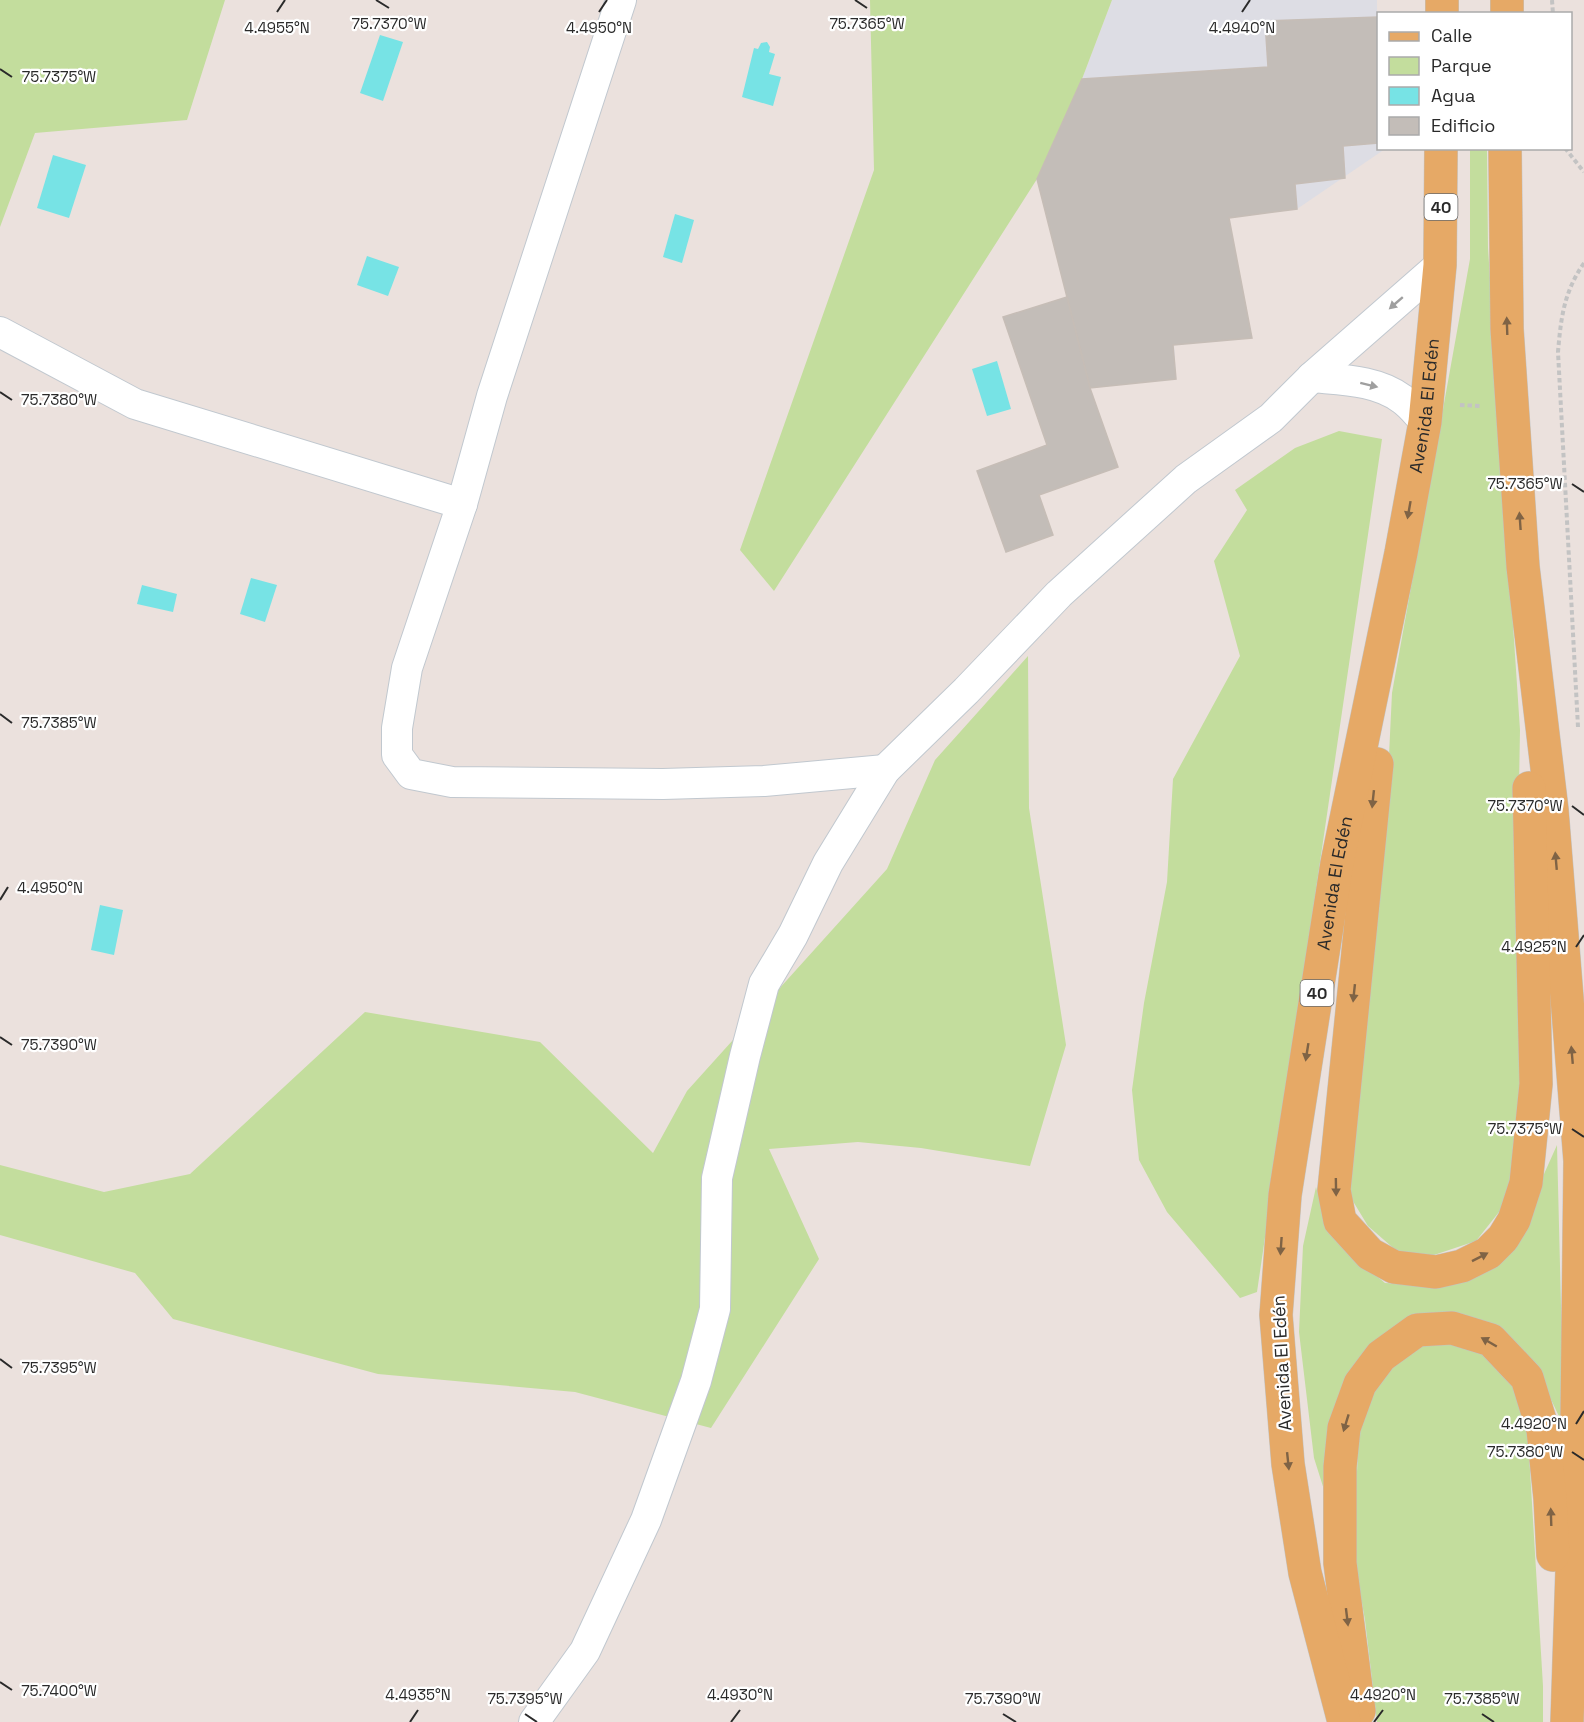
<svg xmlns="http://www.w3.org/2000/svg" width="1584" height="1722" font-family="'Space Grotesk',sans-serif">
<rect width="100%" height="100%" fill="#ebe1dd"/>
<path fill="#dddde4" d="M1112 0H1377L1378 148 1385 149 1297 209 1229 218 1252 338 1174 345 1176 379 1090 388 1037 179 1082 79Z"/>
<g fill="#c3dd9d">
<path d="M0 0H225L187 120 35 133 0 227Z"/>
<path d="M870 0H1112L1082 79 1037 179 774 591 740 550 874 170Z"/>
<path d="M1470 149H1487L1488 248 1520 730 1518 841 1527 1081 1517 1174 1499 1212 1476 1241 1434 1255 1399 1253 1368 1226 1348 1193 1387 797 1392 693 1470 259Z"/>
<path d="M1339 431 1382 439 1257 1292 1240 1298 1167 1212 1139 1160 1132 1090 1144 1003 1167 882 1173 779 1240 656 1214 561 1247 510 1235 490 1295 448Z"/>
<path d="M1028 656 1029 808 1066 1045 1030 1166 921 1148 858 1142 769 1149 819 1259 711 1428 575 1392 378 1374 173 1319 135 1273 0 1235V1165L104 1192 190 1174 365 1012 540 1042 653 1153 687 1091 887 869 935 760Z"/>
<path d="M1557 1145 1564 1427 1539 1374 1495 1325 1369 1346 1326 1496 1314 1458 1299 1332 1303 1246 1316 1187 1320 1202 1341 1246 1385 1283 1439 1286 1540 1183Z"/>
<path d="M1424 1342H1451L1482 1354 1513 1387 1528 1437 1543 1686V1722H1377L1365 1620 1353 1553 1359 1431 1374 1392 1393 1364Z"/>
</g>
<g fill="#77e3e5">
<path d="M380 35 403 42 383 101 360 93Z"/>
<path d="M767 42 770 47 769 52 775 54 769 74 781 77 773 106 742 97 754 48 758 49 761 43Z"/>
<path d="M53 155 86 165 69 218 37 208Z"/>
<path d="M675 214 694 220 682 263 663 257Z"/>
<path d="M367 256 399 267 388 296 357 285Z"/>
<path d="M997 361 1011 409 987 416 972 369Z"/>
<path d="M251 578 277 585 265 622 240 614Z"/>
<path d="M142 585 177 594 173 612 137 604Z"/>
<path d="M100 905 123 910 114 955 91 950Z"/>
</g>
<g fill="#c3bdb8" stroke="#c6bdb6" stroke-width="1.5">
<path d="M1378 17V143L1343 146 1345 178 1295 184 1297 209 1229 218 1252 338 1173 345 1176 379 1090 388 1037 179 1082 79 1268 67 1265 21Z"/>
<path d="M1067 297 1090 388 1118 467 1039 495 1053 535 1006 552 977 471 1047 445 1003 317Z"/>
</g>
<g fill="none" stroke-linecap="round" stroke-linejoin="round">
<defs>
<g id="street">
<path d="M621 0 492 396 462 504 407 668 397 728V755L411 774 452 782 663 784 764 781 885 770"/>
<path d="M0 332 135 404 462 504"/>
<path d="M1312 377C1342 380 1377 380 1402 399 1411 405 1418 415 1425 422"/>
<path d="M534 1722 585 1651 646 1520 696 1381 715 1309 717 1178 745 1056 764 984 793 935 828 863 885 770 966 691 1059 594 1186 479 1271 418 1312 377 1440 265"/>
</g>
<g id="primary">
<path d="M1442 0V14"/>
<path d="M1507 14V0"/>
<path d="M1505 148 1507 329 1523 567 1552 810 1580 1161 1577 1416 1567 1722"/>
<path d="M1377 764 1334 1190 1340 1221 1370 1254 1394 1267 1436 1272 1462 1266 1488 1253 1503 1238 1514 1220 1526 1183 1536 1084 1529 788"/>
<path d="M1359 1711 1340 1563V1467L1344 1428 1360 1384 1381 1356 1417 1330 1452 1328 1491 1340 1527 1378 1543 1430 1550 1498 1553 1555"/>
<path id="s1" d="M1344 1722 1305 1573 1288 1464 1276 1315 1285 1195 1337 863 1401 553 1425 422 1440 265 1441 148"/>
</g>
</defs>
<use href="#street" stroke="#c1c8cf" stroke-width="32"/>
<use href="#primary" stroke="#c3c3c3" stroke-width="34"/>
<g stroke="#c3c3c3" stroke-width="4" stroke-dasharray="4.5 3" stroke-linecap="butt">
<path d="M1552 0 1553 14"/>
<path d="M1565 148 1584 172"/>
<path d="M1460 405 1480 406"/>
<path d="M1578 727 1558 352C1561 317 1564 292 1584 263"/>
</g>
<use href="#street" stroke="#fff" stroke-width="30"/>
<use href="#primary" stroke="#e6a966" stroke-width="33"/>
</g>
<defs><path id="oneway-solid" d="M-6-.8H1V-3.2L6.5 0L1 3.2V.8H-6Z" transform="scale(1.5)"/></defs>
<g fill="#9f9f9f">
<use href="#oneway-solid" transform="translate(1396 303) rotate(139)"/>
<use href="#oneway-solid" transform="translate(1369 385) rotate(14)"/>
</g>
<g fill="#7f6345">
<use href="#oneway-solid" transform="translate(1507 326) rotate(-92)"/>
<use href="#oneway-solid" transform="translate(1409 510) rotate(100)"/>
<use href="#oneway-solid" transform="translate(1520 521) rotate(-94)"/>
<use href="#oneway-solid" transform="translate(1373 799) rotate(96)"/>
<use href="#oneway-solid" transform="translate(1556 861) rotate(-95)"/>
<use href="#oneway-solid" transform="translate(1354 993) rotate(96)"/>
<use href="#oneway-solid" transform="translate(1307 1052) rotate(99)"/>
<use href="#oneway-solid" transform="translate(1572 1055) rotate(-95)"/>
<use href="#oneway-solid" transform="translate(1336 1187) rotate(89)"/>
<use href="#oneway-solid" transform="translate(1281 1246) rotate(94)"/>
<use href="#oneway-solid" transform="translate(1480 1257) rotate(-27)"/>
<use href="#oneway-solid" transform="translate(1489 1342) rotate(-150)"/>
<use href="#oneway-solid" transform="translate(1346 1423) rotate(107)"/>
<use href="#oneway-solid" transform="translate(1288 1461) rotate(84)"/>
<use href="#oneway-solid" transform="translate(1551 1517) rotate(-92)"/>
<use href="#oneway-solid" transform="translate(1347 1617) rotate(83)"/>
</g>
<path fill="none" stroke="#2a2a2a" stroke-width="2" d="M376 0 389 8M855 0 867 8M277 12 285 0M599 12 607 0M1242 12 1250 0M0 69 12 77M0 392 12 400M1572 484 1584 492M0 714 12 723M1572 806 1584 815M0 900 8 887M1576 947 1584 935M0 1037 12 1045M1572 1129 1584 1137M0 1359 12 1368M1576 1424 1584 1411M1572 1452 1584 1460M0 1682 12 1690M525 1714 537 1722M1003 1714 1016 1722M1482 1714 1494 1722M410 1722 418 1710M731 1722 740 1710M1374 1722 1383 1710"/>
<g text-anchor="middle" stroke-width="4.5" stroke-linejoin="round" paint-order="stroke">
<g fill="#fff" stroke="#6a6a6a" stroke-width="1.5">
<rect x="1424.5" y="194" width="33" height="26" rx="4.5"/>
<rect x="1300.5" y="980" width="33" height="26" rx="4.5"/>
</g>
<g font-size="16" font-weight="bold" fill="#2a2a2a">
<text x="1441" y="213">40</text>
<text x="1317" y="999">40</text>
</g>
<g font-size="18" fill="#2a2a2a" stroke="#fff">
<text dy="6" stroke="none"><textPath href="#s1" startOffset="1336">Avenida El Edén</textPath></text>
<text dy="6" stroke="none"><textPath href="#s1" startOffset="850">Avenida El Edén</textPath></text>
<text transform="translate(1282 1363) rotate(-93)" y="6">Avenida El Edén</text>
</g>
</g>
<g font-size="15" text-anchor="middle" fill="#2a2a2a" stroke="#fff" stroke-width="4.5" stroke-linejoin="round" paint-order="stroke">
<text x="389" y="29">75.7370°W</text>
<text x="867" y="29">75.7365°W</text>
<text x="277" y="33">4.4955°N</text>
<text x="599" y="33">4.4950°N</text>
<text x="1242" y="33">4.4940°N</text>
<text x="59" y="82">75.7375°W</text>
<text x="59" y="405">75.7380°W</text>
<text x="1525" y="489">75.7365°W</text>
<text x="59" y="728">75.7385°W</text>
<text x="1525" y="811">75.7370°W</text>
<text x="50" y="893">4.4950°N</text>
<text x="1534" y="952">4.4925°N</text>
<text x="59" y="1050">75.7390°W</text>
<text x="1525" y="1134">75.7375°W</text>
<text x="59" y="1373">75.7395°W</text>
<text x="1534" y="1429">4.4920°N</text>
<text x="1525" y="1457">75.7380°W</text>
<text x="59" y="1696">75.7400°W</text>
<text x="418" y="1700">4.4935°N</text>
<text x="740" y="1700">4.4930°N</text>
<text x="1383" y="1700">4.4920°N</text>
<text x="525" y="1704">75.7395°W</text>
<text x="1003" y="1704">75.7390°W</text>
<text x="1482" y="1704">75.7385°W</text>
</g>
<rect x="1377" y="12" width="195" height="138" fill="#ffffff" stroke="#aaaaaa" stroke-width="1.5"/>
<rect x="1389" y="32" width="30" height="9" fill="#e6a966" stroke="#aaaaaa" stroke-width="1.5"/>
<text x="1431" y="42" font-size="18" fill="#2a2a2a">Calle</text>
<rect x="1389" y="57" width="30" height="18" fill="#c3dd9d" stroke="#aaaaaa" stroke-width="1.5"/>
<text x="1431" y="72" font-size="18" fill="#2a2a2a">Parque</text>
<rect x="1389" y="87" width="30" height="18" fill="#77e3e5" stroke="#aaaaaa" stroke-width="1.5"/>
<text x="1431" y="102" font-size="18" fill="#2a2a2a">Agua</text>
<rect x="1389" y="117" width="30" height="18" fill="#c3bdb8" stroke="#aaaaaa" stroke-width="1.5"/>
<text x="1431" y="132" font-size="18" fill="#2a2a2a">Edificio</text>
</svg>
